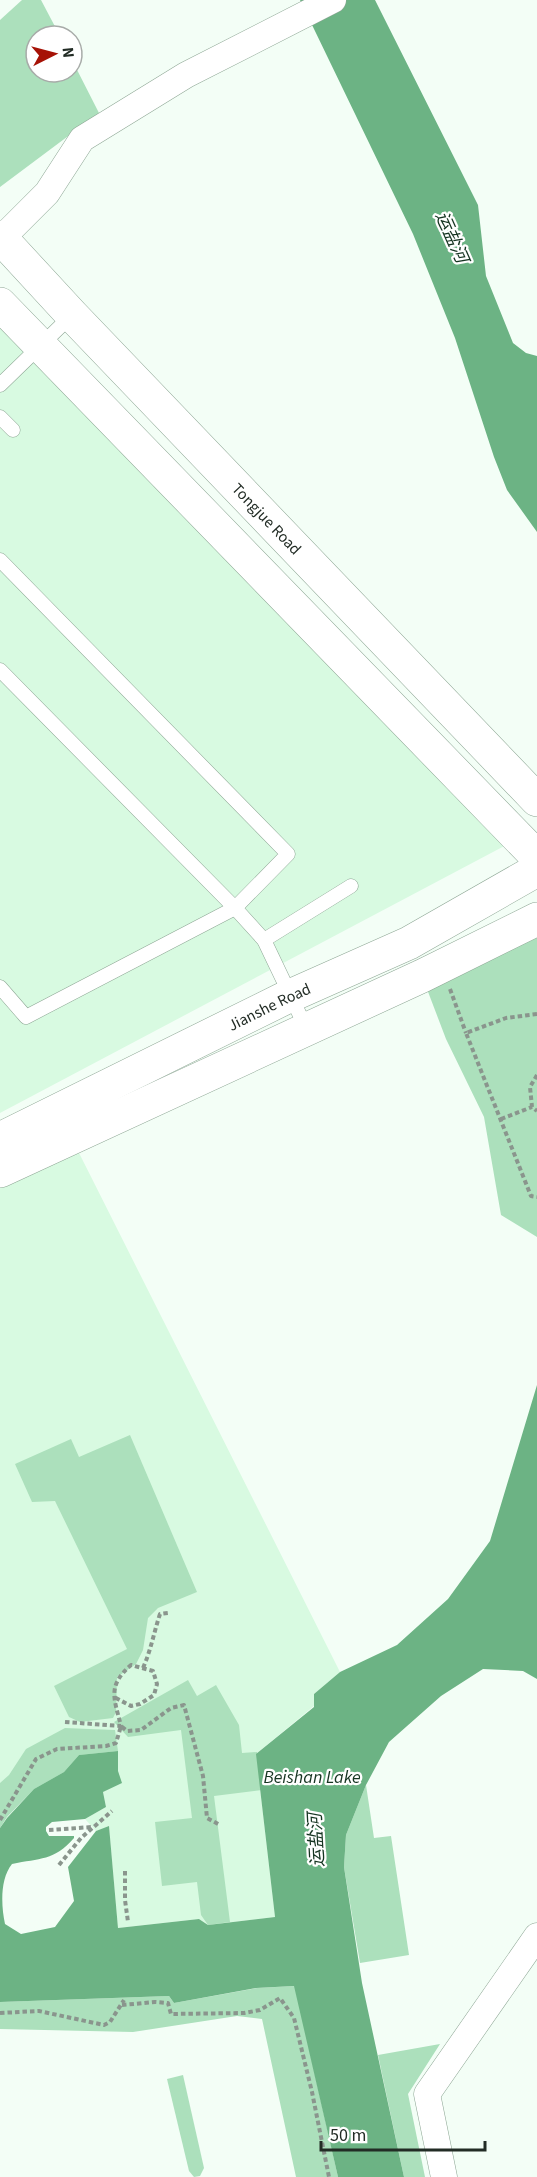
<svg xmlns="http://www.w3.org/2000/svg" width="537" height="2177" font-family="'Source Sans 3','Noto Sans SC',sans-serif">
<rect width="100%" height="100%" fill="#f3fef6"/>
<g fill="#d8fae1">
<path d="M0 325 510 843 0 1113Z"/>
<path d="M72 1139 340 1672 314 1694V1706L256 1754 275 1917 208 1925 199 1919 118 1928 109 1827 96 1831 85 1819 106 1807 103 1792 109 1788 0 1800V1171Z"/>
</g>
<g fill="#ace0bc">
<path d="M22 0H41L60 36H36V72H72V60L99 113 0 187V20Z"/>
<path d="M537 919V1237L501 1215 484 1117 446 1039 422 976Z"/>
<path d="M130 1435 197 1592 158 1608 148 1618 143 1650 136 1664 117 1677 116 1712 113 1718 80 1722 69 1717 54 1686 127 1649 55 1501 32 1502 15 1464 71 1439 79 1457Z"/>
<path d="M188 1680 197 1696 216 1685 239 1725 242 1753 257 1752 262 1790 214 1796 230 1922 208 1925 201 1915 197 1882 162 1886 155 1822 192 1818 181 1730 128 1737 114 1722Z"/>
<path d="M65 1728 115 1730 118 1751 79 1755 64 1772 34 1789 7 1817 0 1828V1783L9 1775 26 1749Z"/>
<path d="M366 1785 374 1838 391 1836 409 1955 360 1963 344 1867 346 1835Z"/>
<path d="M295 1986 338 2177H296L262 2019 237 2016 133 2032 0 2029V2002L169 1996 174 2003 257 1988Z"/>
<path d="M440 2044 408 2094 425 2177H404L378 2055Z"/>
<path d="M183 2075 204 2168 200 2176 194 2177 189 2171 167 2079Z"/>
</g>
<g fill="#6cb384">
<path d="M300 0H375L478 205 486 276 513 343 526 353 537 356V532L507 490 494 457 455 338 413 234Z"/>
<path d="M537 1385V1679L523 1671 483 1669 441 1696 389 1742 366 1785 346 1835 344 1867 362 1983 404 2177H338L294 1986 256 1988 174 2003 169 1996 0 2002V1828L7 1818 34 1789 64 1772 79 1755 118 1751V1771L122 1783 103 1792 106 1807 85 1819 52 1822 46 1827V1831L49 1836H74V1838C54 1861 40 1858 12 1864 0 1879 1 1905 5 1924L21 1934 55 1927 74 1901 68 1867 96 1831 109 1826 118 1928 199 1919 208 1925 275 1917 256 1754 314 1707V1694L340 1672 397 1645 448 1599 490 1541Z"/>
</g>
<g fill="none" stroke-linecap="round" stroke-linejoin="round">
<defs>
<g id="service">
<path d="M0 385 72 315"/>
<path d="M0 417 13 430"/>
<path d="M0 560 288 854 235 908 264 940 307 1030"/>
<path d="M0 670 235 908 26 1017 0 987"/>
<path d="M264 940 351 886"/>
</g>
<g id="minor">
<path d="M0 240 47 193 82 139 186 75 333 0"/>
<path d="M444 2177 427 2094 537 1936"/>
</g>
<g id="tertiary">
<path id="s1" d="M0 1139 283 999 409 943 537 870"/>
<path d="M0 1171 422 976 537 919"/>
</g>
<g id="secondary">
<path id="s2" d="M0 237 72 315 537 800"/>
<path d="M0 304 537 857"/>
</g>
</defs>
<use href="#service" stroke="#8da694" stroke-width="15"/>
<use href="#minor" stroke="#8da694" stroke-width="27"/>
<use href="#tertiary" stroke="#8da694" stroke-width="34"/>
<use href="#secondary" stroke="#8da694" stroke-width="34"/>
<g stroke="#8a958d" stroke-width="4" stroke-dasharray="4.5 3" stroke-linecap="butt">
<path d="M450 989 466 1033"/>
<path d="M537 1014 506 1018 466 1033 531 1196 537 1197"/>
<path d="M537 1075 530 1087 532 1107 537 1111"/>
<path d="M501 1119 532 1107"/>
<path d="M143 1668C151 1650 154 1632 160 1614L168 1613"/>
<path d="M65 1722 121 1726C114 1698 107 1686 131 1665L153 1671 157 1684 154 1695 140 1704 131 1706 114 1697"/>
<path d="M0 1820 36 1759 57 1749 106 1746 116 1743 121 1726 127 1731 141 1730 171 1708 184 1705 203 1776 207 1818 220 1825"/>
<path d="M49 1830 92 1827"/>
<path d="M59 1865 81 1838 112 1811"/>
<path d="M125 1871V1900L128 1922"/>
<path d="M122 2005 155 2002 168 2003 171 2014 244 2013 260 2010 280 1998 294 2018 312 2092 329 2177"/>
<path d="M0 2013 39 2011 104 2025 110 2022 124 2000"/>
</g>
<use href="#service" stroke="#fff" stroke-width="14"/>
<use href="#minor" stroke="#fff" stroke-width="26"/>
<use href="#tertiary" stroke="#fff" stroke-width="33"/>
<use href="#secondary" stroke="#fff" stroke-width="33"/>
</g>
<g text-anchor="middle" stroke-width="4.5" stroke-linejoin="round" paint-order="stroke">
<g font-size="16" fill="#222c25" stroke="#fff">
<text dy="6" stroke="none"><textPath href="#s2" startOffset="388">Tongjue Road</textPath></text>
<text dy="6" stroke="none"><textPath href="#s1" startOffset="300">Jianshe Road</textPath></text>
</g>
<g font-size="18" font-style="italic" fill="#153421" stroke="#fff">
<text transform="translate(452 237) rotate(66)" y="6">运盐河</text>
<text x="312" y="1783">Beishan Lake</text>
<text transform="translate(316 1840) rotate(-93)" y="6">运盐河</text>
</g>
</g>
<g transform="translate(54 54) rotate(84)"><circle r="28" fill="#ffffff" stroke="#a7aba8" stroke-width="1.5"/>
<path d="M0-4.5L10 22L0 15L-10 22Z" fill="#a61206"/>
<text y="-9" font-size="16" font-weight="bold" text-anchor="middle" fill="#222c25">N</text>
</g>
<path d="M321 2141v9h164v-9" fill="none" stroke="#222c25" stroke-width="3"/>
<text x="330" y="2141" font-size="18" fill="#222c25" stroke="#ffffff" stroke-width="4.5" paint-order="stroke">50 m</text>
</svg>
